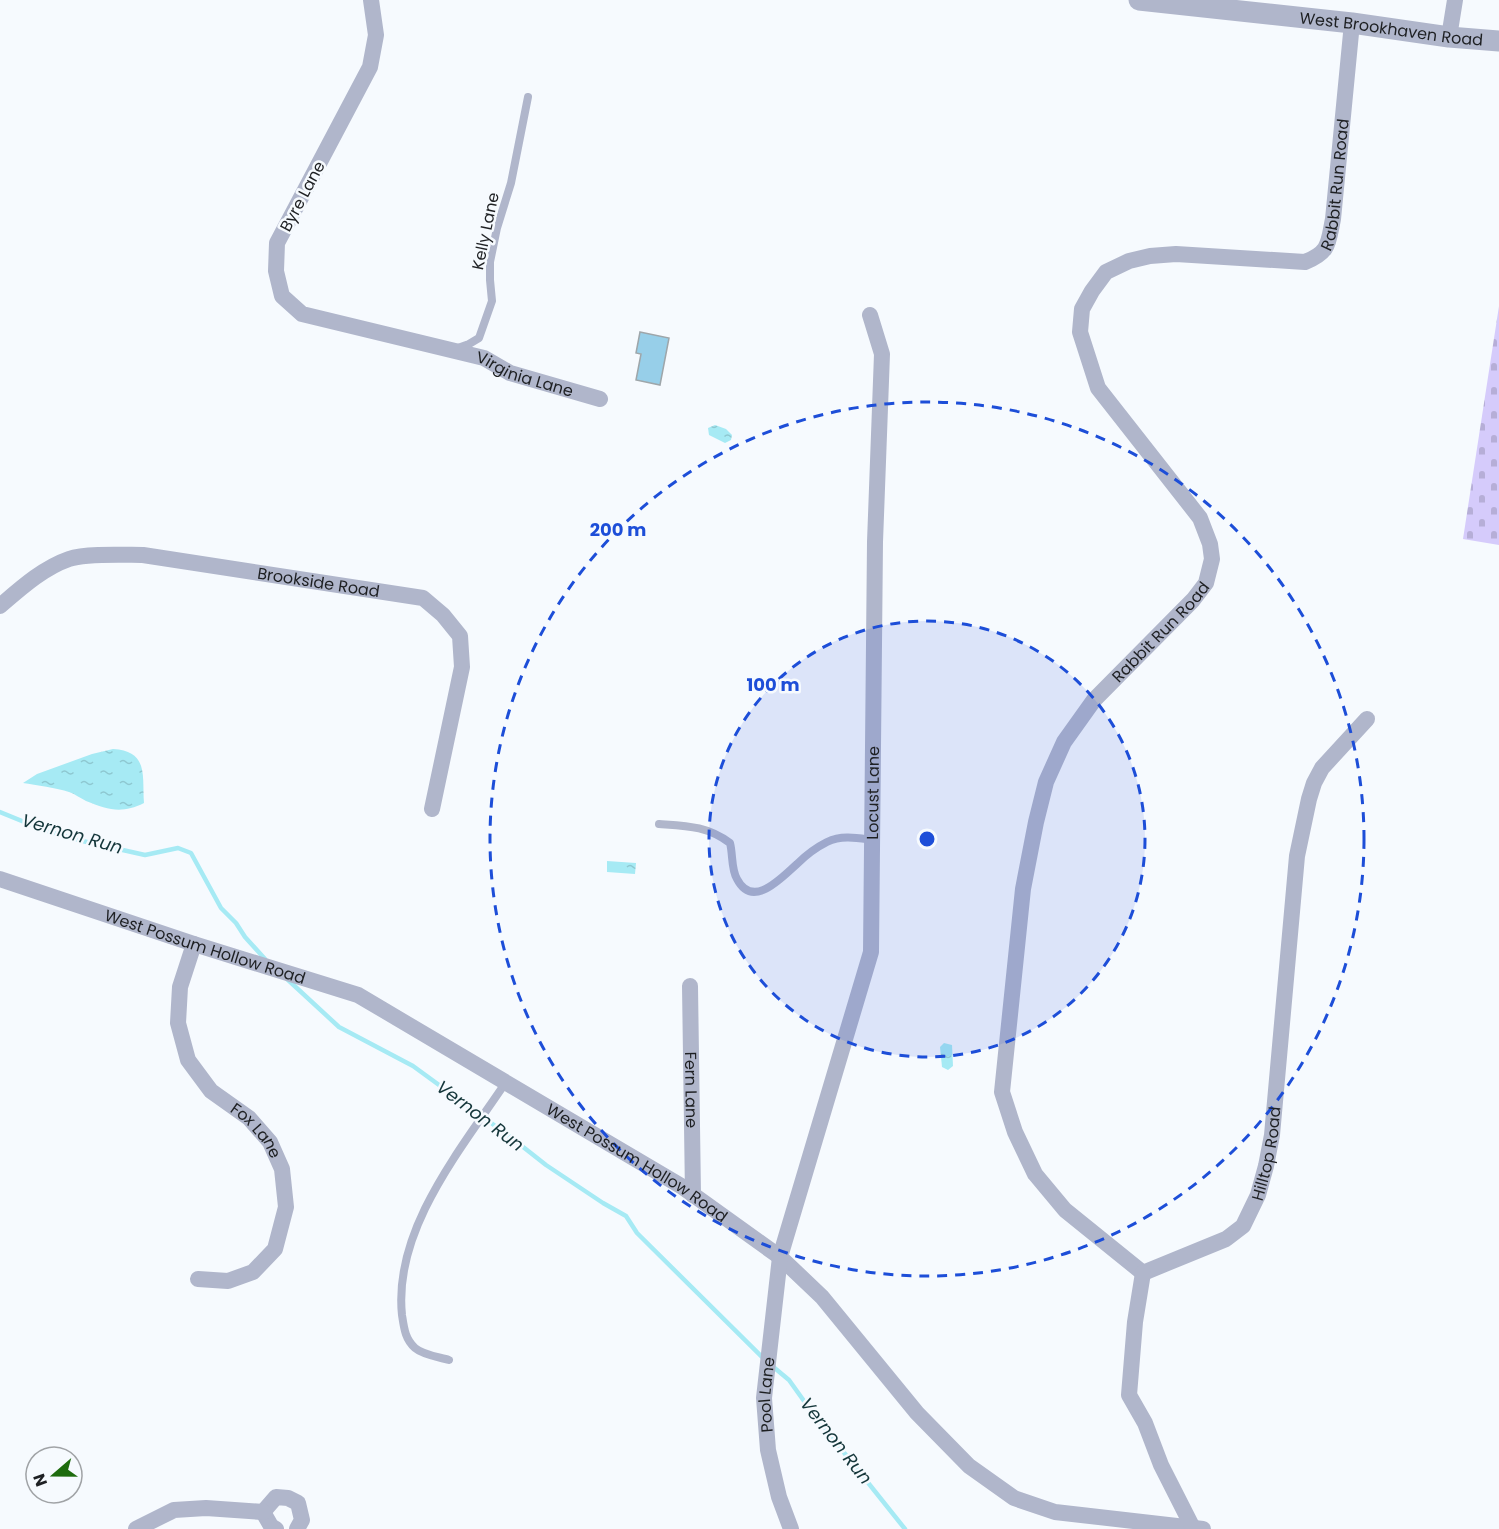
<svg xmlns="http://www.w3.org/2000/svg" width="1499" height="1529" font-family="Poppins,sans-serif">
<defs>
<pattern id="cemetery-stones" width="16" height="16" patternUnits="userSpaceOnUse" patternTransform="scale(1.5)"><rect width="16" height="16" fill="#d5cbfb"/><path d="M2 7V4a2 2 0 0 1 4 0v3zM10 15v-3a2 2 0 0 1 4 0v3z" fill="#b6aed7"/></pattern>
<pattern id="water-ripples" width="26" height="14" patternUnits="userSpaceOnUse" patternTransform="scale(1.5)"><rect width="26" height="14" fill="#a6eaf4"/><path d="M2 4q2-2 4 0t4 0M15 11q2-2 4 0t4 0" fill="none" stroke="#8ec8d1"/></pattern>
</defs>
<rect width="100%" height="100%" fill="#f6fafe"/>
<path fill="url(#cemetery-stones)" d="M1499 306V545L1463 539Z"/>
<g fill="url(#water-ripples)">
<path d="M715 425 726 429 732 435 731 440 725 443 709 435 708 428Z"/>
<path d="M113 749C149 751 142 776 144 803 122 814 108 810 86 801 80 798 75 794 69 792 57 788 36 785 23 783L37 774 92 754Z"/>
<path d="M607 861 636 863 635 874 607 872Z"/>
<path d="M944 1043 952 1045 953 1066 948 1070 942 1067 940 1047Z"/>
</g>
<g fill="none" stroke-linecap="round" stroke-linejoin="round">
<g stroke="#a6eaf4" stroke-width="4.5">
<path d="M0 812 44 830 78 840 145 855 178 848 191 853 221 908 236 923 245 937 265 959"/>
<path d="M287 979 339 1027 413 1066 513 1139 546 1165 603 1203 626 1216 637 1233 765 1360"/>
<path d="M771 1365 789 1380 814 1415 905 1529"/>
</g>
</g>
<path fill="#97cfe9" stroke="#9ea6aa" stroke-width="1.5" d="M640 332 669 338 660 385 636 380 641 354 636 353Z"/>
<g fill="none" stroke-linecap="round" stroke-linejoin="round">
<g stroke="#b0b6cb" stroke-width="8">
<path d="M455 349 469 344 479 338 492 301 490 280V262L497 228 511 183 528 97"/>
<path d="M659 824C687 826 707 826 730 843 733 854 731 869 737 879 753 910 782 877 797 864 805 856 817 847 827 842 842 835 857 838 873 840"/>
<path d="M449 1360C439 1357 423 1355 415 1348 405 1339 404 1328 402 1315 393 1230 461 1149 506 1082"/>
</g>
<g stroke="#b0b6cb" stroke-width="16">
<path id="s1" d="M371 0 376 35 370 67 277 243 276 271 282 296 302 314 484 358 510 373 600 399"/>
<path d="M1449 37 1455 0"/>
<path id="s2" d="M0 606C21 588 43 568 69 559 86 553 125 555 143 555L423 598 443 615 460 636 462 667 432 809"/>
<path id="s3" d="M0 879 194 944 358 995 681 1186 780 1257 822 1297 917 1413 969 1466 1014 1498 1055 1512 1203 1529"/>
<path id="s4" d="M194 944 180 987 178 1023 188 1060 211 1091 249 1118 270 1142 282 1169 286 1207 275 1249 253 1272 228 1281 198 1279"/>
<path id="s5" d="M690 986 693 1195"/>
<path id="s6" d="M1143 1273 1065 1210 1035 1174 1015 1132 1002 1092 1023 889 1036 822 1046 782 1064 742 1094 700 1193 600 1206 583 1212 559 1210 544 1200 518 1098 388 1080 332 1082 309 1092 291 1106 272 1129 261 1150 256 1176 254 1305 262C1330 252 1328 243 1333 219L1352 23"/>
<path id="s7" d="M1143 1273 1226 1239 1243 1226 1258 1195 1266 1166 1272 1135 1297 856 1309 799 1314 783 1322 768 1367 719"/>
<path d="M1143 1273 1135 1322 1129 1395 1145 1423 1161 1465 1193 1528"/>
<path d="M263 1512 276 1497 288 1498 298 1503 302 1520 297 1529"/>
<path d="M263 1512 271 1526 276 1529"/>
<path d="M136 1529 174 1510 206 1508 263 1512"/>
<path id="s8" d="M791 1529 779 1497 768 1450 764 1398 780 1257 871 952 875 542 882 354 870 315"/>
</g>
<path stroke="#b0b6cb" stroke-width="21" id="s9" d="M1139 0 1352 23 1449 37 1499 41"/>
</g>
<circle cx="927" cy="839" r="218" fill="#1d4ed8" fill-opacity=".12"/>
<g fill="none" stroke="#1d4ed8" stroke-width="3" stroke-dasharray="10 8">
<circle cx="927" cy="839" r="218"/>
<circle cx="927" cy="839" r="437"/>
</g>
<g text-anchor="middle" stroke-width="5" stroke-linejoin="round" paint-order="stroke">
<g font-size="16" fill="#1e2023" stroke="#f6fafe">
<text dy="6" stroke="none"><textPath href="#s9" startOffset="254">West Brookhaven Road</textPath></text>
<text dy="6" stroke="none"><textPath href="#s6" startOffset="1458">Rabbit Run Road</textPath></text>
<text transform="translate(302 196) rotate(-62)" y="6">Byre Lane</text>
<text transform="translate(485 231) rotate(-78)" y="6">Kelly Lane</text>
<text dy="6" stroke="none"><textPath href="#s1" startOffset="579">Virginia Lane</textPath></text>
<text dy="6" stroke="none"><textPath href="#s2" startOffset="336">Brookside Road</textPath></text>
<text dy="6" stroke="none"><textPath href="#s6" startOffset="740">Rabbit Run Road</textPath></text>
<text dy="6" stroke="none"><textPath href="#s8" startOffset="754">Locust Lane</textPath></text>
<text dy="6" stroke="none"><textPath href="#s3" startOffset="216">West Possum Hollow Road</textPath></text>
<text dy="6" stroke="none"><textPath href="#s5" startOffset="104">Fern Lane</textPath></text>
<text dy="6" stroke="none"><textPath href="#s4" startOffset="219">Fox Lane</textPath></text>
<text dy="6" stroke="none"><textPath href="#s7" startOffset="188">Hilltop Road</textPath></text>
<text dy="6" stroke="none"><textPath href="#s3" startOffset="702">West Possum Hollow Road</textPath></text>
<text dy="6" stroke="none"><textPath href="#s8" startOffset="138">Pool Lane</textPath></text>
</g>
<g font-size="18" font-style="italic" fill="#14363a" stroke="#f6fafe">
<text transform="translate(72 834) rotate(16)" y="6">Vernon Run</text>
<text transform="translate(480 1116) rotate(37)" y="6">Vernon Run</text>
<text transform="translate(836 1441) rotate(52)" y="6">Vernon Run</text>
</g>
</g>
<circle cx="927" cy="839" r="9" fill="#1d4ed8" stroke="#f6fafe" stroke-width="3"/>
<g font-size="18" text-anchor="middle" font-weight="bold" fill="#1d4ed8" stroke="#f6fafe" stroke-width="5" stroke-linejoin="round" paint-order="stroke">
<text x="618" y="536">200 m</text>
<text x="773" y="691">100 m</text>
</g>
<g transform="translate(54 1475) rotate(250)"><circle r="28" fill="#f6fafe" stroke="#a0a3a6" stroke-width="1.5"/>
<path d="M0-4.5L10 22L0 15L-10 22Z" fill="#1e6c0e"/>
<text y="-9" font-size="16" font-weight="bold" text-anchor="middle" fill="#1e2023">N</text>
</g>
</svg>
